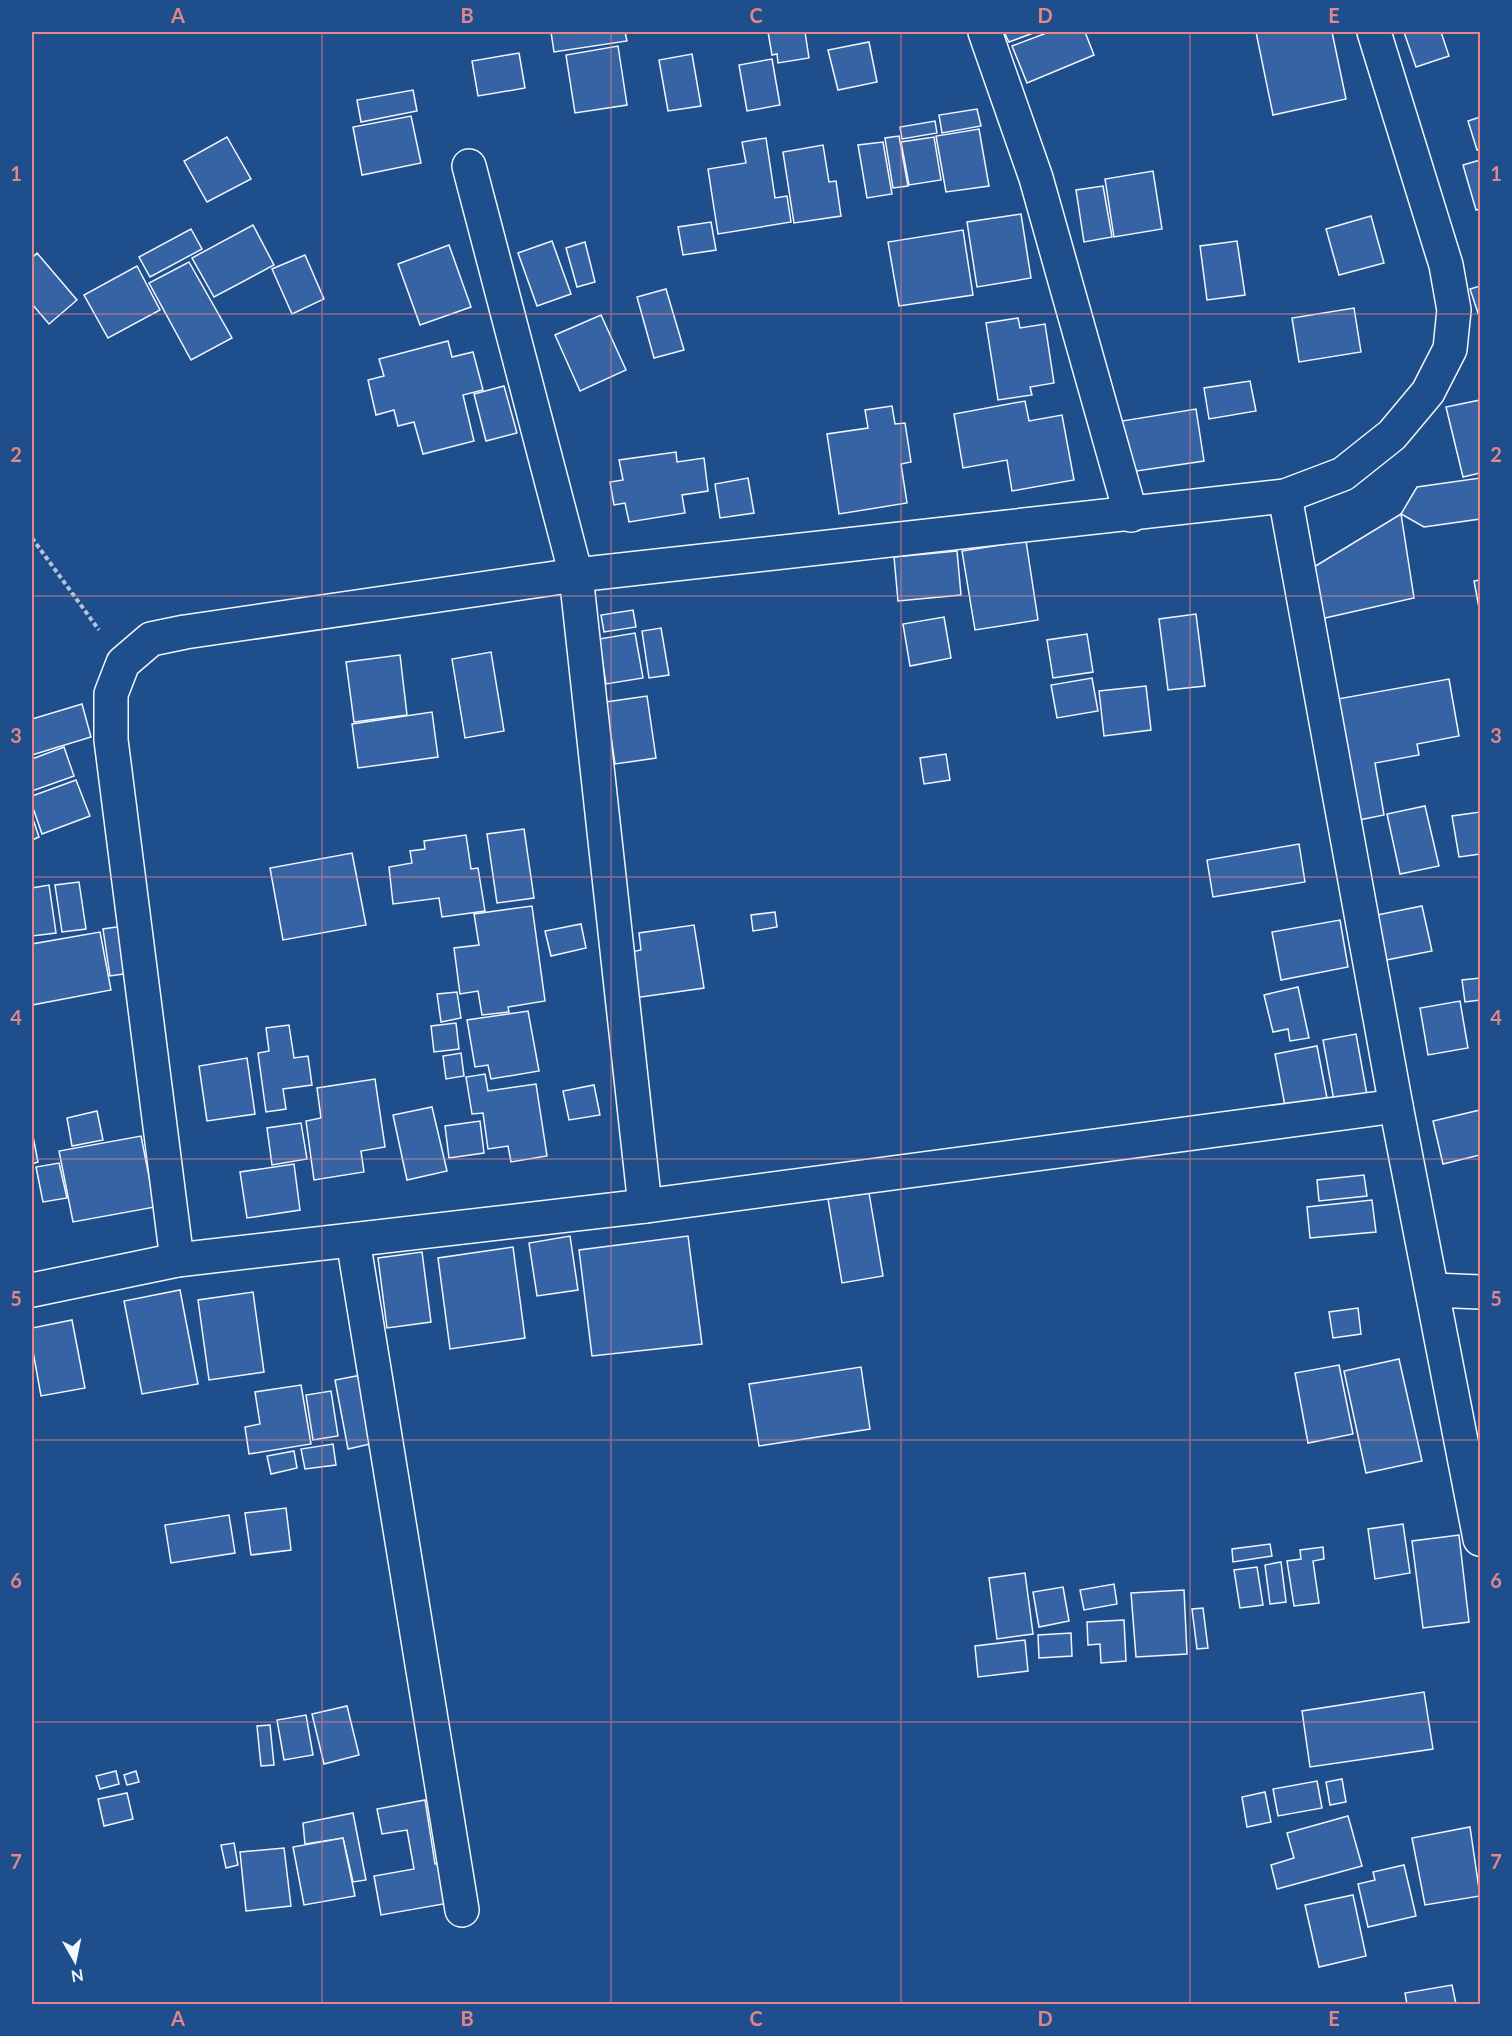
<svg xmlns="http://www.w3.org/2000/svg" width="1512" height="2036" font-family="Lato,sans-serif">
<rect width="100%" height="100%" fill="#1f4e8c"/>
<g fill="#3563a3" stroke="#f2f6ff" stroke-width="1.5">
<path d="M551 32H625L627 41 554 52Z"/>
<path d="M768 32H805L809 58 778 63 777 54 772 55Z"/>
<path d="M1004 32H1036L1009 42Z"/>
<path d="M1049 32H1085L1094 55 1027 83 1012 46Z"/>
<path d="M1256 32H1332L1346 99 1273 115Z"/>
<path d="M1404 32H1441L1449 56 1416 67Z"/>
<path d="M869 42 877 82 838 90 828 50Z"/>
<path d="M618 46 627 105 575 113 566 55Z"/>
<path d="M519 53 525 88 478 96 472 61Z"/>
<path d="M692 54 701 106 668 111 659 60Z"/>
<path d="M772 59 780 105 747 111 739 65Z"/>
<path d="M413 90 417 111 361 122 357 100Z"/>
<path d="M977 109 981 126 942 133 939 115Z"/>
<path d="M411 116 421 163 362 175 353 127Z"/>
<path d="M1480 117V149L1477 150 1468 121Z"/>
<path d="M935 121 937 133 902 139 900 127Z"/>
<path d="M979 129 989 186 946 192 936 136Z"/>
<path d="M899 136 908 186 893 188 885 138Z"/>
<path d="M227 137 251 179 207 202 184 161Z"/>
<path d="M934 137 941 180 909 185 901 142Z"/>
<path d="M766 138 775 198 787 196 791 222 718 234 708 169 746 163 742 142Z"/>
<path d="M883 142 892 194 867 198 858 145Z"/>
<path d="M823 145 829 182 836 181 841 216 794 223 783 152Z"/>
<path d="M1480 160V209L1476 210 1463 165Z"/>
<path d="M1153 171 1162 229 1114 237 1105 179Z"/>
<path d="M1103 186 1112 237 1084 242 1076 190Z"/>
<path d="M1021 214 1031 278 977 287 967 222Z"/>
<path d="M1371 216 1384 263 1339 275 1326 229Z"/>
<path d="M711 222 716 250 683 255 678 227Z"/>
<path d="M253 225 274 265 214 297 192 258Z"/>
<path d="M191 229 202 249 150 277 139 257Z"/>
<path d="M963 230 973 295 899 306 888 242Z"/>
<path d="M552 241 571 294 537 306 518 253Z"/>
<path d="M1237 241 1245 295 1207 300 1200 246Z"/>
<path d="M585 242 595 282 577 287 566 248Z"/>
<path d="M449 245 471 307 420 325 398 264Z"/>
<path d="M37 253 77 300 49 324 32 304V258Z"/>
<path d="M305 255 324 299 292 314 272 269Z"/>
<path d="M189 262 232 338 191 360 149 283Z"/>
<path d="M137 266 160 310 108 338 84 295Z"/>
<path d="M1480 286V319L1470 289Z"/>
<path d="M666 289 684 350 654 358 637 297Z"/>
<path d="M1354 308 1361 352 1299 362 1292 318Z"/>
<path d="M601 315 626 370 580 391 555 335Z"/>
<path d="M1018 318 1020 328 1045 324 1054 383 1030 387 1032 395 998 400 986 323Z"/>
<path d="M448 341 452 357 473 352 483 390 463 395 474 441 423 454 414 422 398 426 394 410 376 415 368 380 384 376 379 359Z"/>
<path d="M1250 381 1256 411 1209 419 1204 388Z"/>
<path d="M504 386 517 433 486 441 474 394Z"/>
<path d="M1480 400V473L1463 477 1446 407Z"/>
<path d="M1025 401 1029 421 1062 415 1074 480 1012 491 1007 460 963 468 954 414Z"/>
<path d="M892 406 895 424 905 423 911 462 901 464 907 503 839 514 827 434 868 428 865 410Z"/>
<path d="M1196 409 1204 461 1130 472 1122 421Z"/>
<path d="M676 452 677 462 704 458 708 491 682 495 685 513 629 522 625 503 614 505 610 482 623 480 619 460Z"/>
<path d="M748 478 754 513 720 518 715 484Z"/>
<path d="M1480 478V519L1424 527 1401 514 1417 487Z"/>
<path d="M1401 514 1414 598 1316 620 1309 570Z"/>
<path d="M1026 541 1038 620 975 630 962 551Z"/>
<path d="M957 551 961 595 898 601 894 557Z"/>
<path d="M1480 580V613L1474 581Z"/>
<path d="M633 610 636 627 604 632 601 615Z"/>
<path d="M1196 614 1205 686 1168 690 1159 619Z"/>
<path d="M944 617 951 658 910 666 903 624Z"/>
<path d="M661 628 669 675 649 678 642 631Z"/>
<path d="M635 633 643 678 606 684 599 639Z"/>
<path d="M1087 634 1093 672 1053 678 1047 640Z"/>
<path d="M491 652 504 731 465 738 452 659Z"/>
<path d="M400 655 407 715 354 722 346 662Z"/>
<path d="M1092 678 1098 711 1057 718 1051 685Z"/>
<path d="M1449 679 1459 736 1417 744 1419 755 1375 763 1384 815 1354 821 1332 700Z"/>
<path d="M1146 686 1151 730 1104 736 1099 691Z"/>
<path d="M647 696 656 758 615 764 606 702Z"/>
<path d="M82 704 91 737 32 755V719Z"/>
<path d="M432 712 438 757 358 768 352 724Z"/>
<path d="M64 747 74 776 32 791V759Z"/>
<path d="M946 754 950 780 924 784 920 758Z"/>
<path d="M76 780 90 816 42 834 32 805V796Z"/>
<path d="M1425 806 1439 866 1400 874 1387 814Z"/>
<path d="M1480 812V854L1459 857 1452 816Z"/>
<path d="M32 816 39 837 32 840Z"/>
<path d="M524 829 534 898 497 903 487 834Z"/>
<path d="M466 835 471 869 478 868 485 911 442 917 439 898 393 904 389 867 412 863 410 851 425 849 424 841Z"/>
<path d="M1299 844 1305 882 1213 897 1207 860Z"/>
<path d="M352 853 366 925 283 940 270 868Z"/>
<path d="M79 882 86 929 62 932 55 885Z"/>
<path d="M49 885 56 933 32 936V888Z"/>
<path d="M532 906 545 1001 508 1007 509 1012 482 1015 478 991 460 994 454 948 479 945 474 914Z"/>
<path d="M1422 906 1432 951 1376 962 1367 917Z"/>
<path d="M775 912 777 927 753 931 751 915Z"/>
<path d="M1340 920 1348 967 1281 980 1272 932Z"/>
<path d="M581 924 586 948 551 956 545 931Z"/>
<path d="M694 925 704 988 627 999 620 954 641 950 639 933Z"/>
<path d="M123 926 130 973 110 976 103 929Z"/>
<path d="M100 932 111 990 32 1005V944Z"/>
<path d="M1480 978V1000L1465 1002 1462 980Z"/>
<path d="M1298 987 1309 1038 1290 1041 1288 1029 1273 1032 1264 995Z"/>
<path d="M457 992 461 1018 441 1022 437 994Z"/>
<path d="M1460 1001 1468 1048 1428 1055 1420 1008Z"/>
<path d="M528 1011 539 1071 491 1079 488 1065 475 1067 467 1020Z"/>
<path d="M456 1023 459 1049 434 1052 431 1026Z"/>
<path d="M289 1025 294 1058 308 1056 312 1085 283 1089 286 1109 266 1112 258 1053 269 1051 266 1028Z"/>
<path d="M1356 1034 1367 1095 1334 1101 1323 1040Z"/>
<path d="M1317 1046 1327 1098 1285 1106 1275 1054Z"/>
<path d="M461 1053 464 1076 446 1079 443 1056Z"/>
<path d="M247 1058 255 1114 207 1121 199 1066Z"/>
<path d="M485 1074 488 1091 536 1084 547 1156 511 1162 508 1146 488 1149 483 1113 472 1114 466 1077Z"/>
<path d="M375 1079 385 1147 361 1151 364 1172 314 1180 306 1121 321 1118 317 1088Z"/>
<path d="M594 1085 600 1115 569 1120 563 1091Z"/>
<path d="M432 1107 447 1171 407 1180 393 1115Z"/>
<path d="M1480 1110V1155L1443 1164 1433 1121Z"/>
<path d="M97 1111 103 1140 72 1146 67 1118Z"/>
<path d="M480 1121 484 1153 449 1158 445 1126Z"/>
<path d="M301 1123 307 1159 272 1165 267 1128Z"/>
<path d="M32 1131 38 1162 32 1164Z"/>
<path d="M141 1136 155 1207 73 1222 59 1151Z"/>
<path d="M59 1163 67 1198 43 1202 36 1167Z"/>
<path d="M294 1164 300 1210 247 1218 240 1172Z"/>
<path d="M1364 1175 1367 1196 1319 1201 1317 1180Z"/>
<path d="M869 1193 883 1276 842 1283 828 1199Z"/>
<path d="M1372 1200 1376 1232 1310 1238 1307 1207Z"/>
<path d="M570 1236 578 1290 537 1296 529 1243Z"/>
<path d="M688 1236 702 1344 592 1356 579 1250Z"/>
<path d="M513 1247 525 1338 450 1349 438 1258Z"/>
<path d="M422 1252 431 1322 387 1328 378 1258Z"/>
<path d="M180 1290 198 1384 142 1394 124 1301Z"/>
<path d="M253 1292 264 1372 209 1380 198 1300Z"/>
<path d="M1358 1308 1361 1334 1333 1338 1329 1312Z"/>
<path d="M72 1320 85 1388 41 1396 32 1346V1328Z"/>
<path d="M1399 1359 1422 1461 1366 1473 1344 1371Z"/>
<path d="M1339 1365 1353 1434 1308 1443 1295 1373Z"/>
<path d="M861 1367 870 1429 759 1446 749 1384Z"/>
<path d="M367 1374 379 1442 348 1449 335 1380Z"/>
<path d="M301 1385 311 1444 249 1454 245 1427 260 1424 255 1392Z"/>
<path d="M331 1391 338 1436 313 1440 306 1395Z"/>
<path d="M333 1444 336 1465 305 1469 301 1449Z"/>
<path d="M294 1451 297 1468 271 1474 267 1456Z"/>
<path d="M286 1508 291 1550 251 1555 245 1513Z"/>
<path d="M229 1515 235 1553 171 1563 165 1525Z"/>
<path d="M1403 1524 1410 1573 1375 1579 1368 1529Z"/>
<path d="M1459 1535 1469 1622 1423 1628 1412 1541Z"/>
<path d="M1270 1544 1272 1556 1233 1562 1232 1549Z"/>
<path d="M1323 1547 1324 1559 1313 1561 1319 1603 1294 1606 1287 1561 1301 1559 1300 1550Z"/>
<path d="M1281 1562 1286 1602 1270 1604 1265 1565Z"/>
<path d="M1257 1567 1263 1605 1240 1608 1234 1570Z"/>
<path d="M1025 1573 1033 1634 997 1639 989 1578Z"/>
<path d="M1114 1584 1117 1604 1084 1610 1080 1590Z"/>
<path d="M1063 1587 1069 1621 1039 1627 1033 1592Z"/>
<path d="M1184 1590 1187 1654 1136 1657 1131 1593Z"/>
<path d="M1203 1608 1208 1648 1197 1649 1192 1609Z"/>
<path d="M1124 1620 1126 1661 1101 1663 1100 1644 1088 1645 1087 1622Z"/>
<path d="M1071 1633 1072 1656 1039 1658 1038 1635Z"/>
<path d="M1025 1640 1028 1671 978 1677 975 1646Z"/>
<path d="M1424 1692 1433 1749 1310 1767 1302 1711Z"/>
<path d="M347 1706 359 1755 324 1764 312 1714Z"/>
<path d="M306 1715 313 1755 284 1760 277 1720Z"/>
<path d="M270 1725 274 1765 261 1766 257 1726Z"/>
<path d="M116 1771 119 1784 100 1789 96 1776Z"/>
<path d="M136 1771 139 1782 127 1785 124 1775Z"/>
<path d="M1342 1779 1346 1802 1330 1805 1326 1782Z"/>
<path d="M1317 1781 1322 1808 1278 1816 1273 1789Z"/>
<path d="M1265 1792 1271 1822 1247 1827 1242 1797Z"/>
<path d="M127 1793 133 1819 104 1826 98 1799Z"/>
<path d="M425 1800 435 1864 442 1863 449 1903 381 1915 374 1876 414 1869 407 1830 382 1834 377 1809Z"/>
<path d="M353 1813 366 1880 353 1882 343 1838 305 1844 303 1823Z"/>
<path d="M1348 1816 1362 1866 1277 1889 1271 1865 1294 1858 1287 1833Z"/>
<path d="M1470 1827 1480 1896 1425 1905 1412 1838Z"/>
<path d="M343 1838 355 1896 304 1905 293 1847Z"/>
<path d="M234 1843 238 1865 226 1868 221 1845Z"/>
<path d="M284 1848 291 1906 246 1911 240 1852Z"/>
<path d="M1404 1865 1416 1916 1368 1927 1358 1884 1375 1880 1373 1872Z"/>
<path d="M1353 1895 1366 1956 1319 1967 1305 1905Z"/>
<path d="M1452 1985 1456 2004H1407L1405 1993Z"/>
</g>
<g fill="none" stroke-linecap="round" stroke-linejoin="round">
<defs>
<g id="street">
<path d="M985 32 1036 178 1131 515"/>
<path d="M469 166 576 575 645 1206"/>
<path d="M1285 496 1396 1106 1480 1539"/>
<path d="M353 1240 462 1910"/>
<path d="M177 1260 111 740V694L123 663 151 639 185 632 576 575 1285 496 1343 474 1392 435 1428 392 1450 349 1454 310 1446 265 1374 32"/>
<path d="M32 1290 177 1260 645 1206 1396 1106"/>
<path d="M1433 1290 1480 1292"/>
</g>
</defs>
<use href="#street" stroke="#f2f6ff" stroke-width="36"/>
<path stroke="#b3c4dc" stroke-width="4" stroke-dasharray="4.5 3" stroke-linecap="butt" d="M32 538 99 630"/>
<use href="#street" stroke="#1f4e8c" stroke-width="33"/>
</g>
<path fill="none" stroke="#e38589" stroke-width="1.5" stroke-opacity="0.55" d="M322 32V2004M611 32V2004M901 32V2004M1190 32V2004M32 314H1480M32 596H1480M32 877H1480M32 1159H1480M32 1440H1480M32 1722H1480"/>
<rect width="1512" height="2036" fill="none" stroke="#1f4e8c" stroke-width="66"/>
<g transform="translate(75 1961) rotate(171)" stroke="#1f4e8c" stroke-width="4.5" paint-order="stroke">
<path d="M0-4.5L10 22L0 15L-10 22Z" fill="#f2f6ff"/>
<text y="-9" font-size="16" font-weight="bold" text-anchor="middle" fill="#f2f6ff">N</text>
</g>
<rect x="33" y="33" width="1446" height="1970" fill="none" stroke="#e38589" stroke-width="2"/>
<g font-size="20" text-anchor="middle" font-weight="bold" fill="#e38589">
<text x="178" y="23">A</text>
<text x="467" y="23">B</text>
<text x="756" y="23">C</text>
<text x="1045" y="23">D</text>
<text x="1334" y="23">E</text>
<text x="16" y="181">1</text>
<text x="1496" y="181">1</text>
<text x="16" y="462">2</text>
<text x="1496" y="462">2</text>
<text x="16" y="743">3</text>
<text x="1496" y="743">3</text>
<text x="16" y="1025">4</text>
<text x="1496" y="1025">4</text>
<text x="16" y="1306">5</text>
<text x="1496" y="1306">5</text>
<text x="16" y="1588">6</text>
<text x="1496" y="1588">6</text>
<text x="16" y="1869">7</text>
<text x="1496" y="1869">7</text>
<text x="178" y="2026">A</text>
<text x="467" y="2026">B</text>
<text x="756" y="2026">C</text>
<text x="1045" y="2026">D</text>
<text x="1334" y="2026">E</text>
</g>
</svg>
